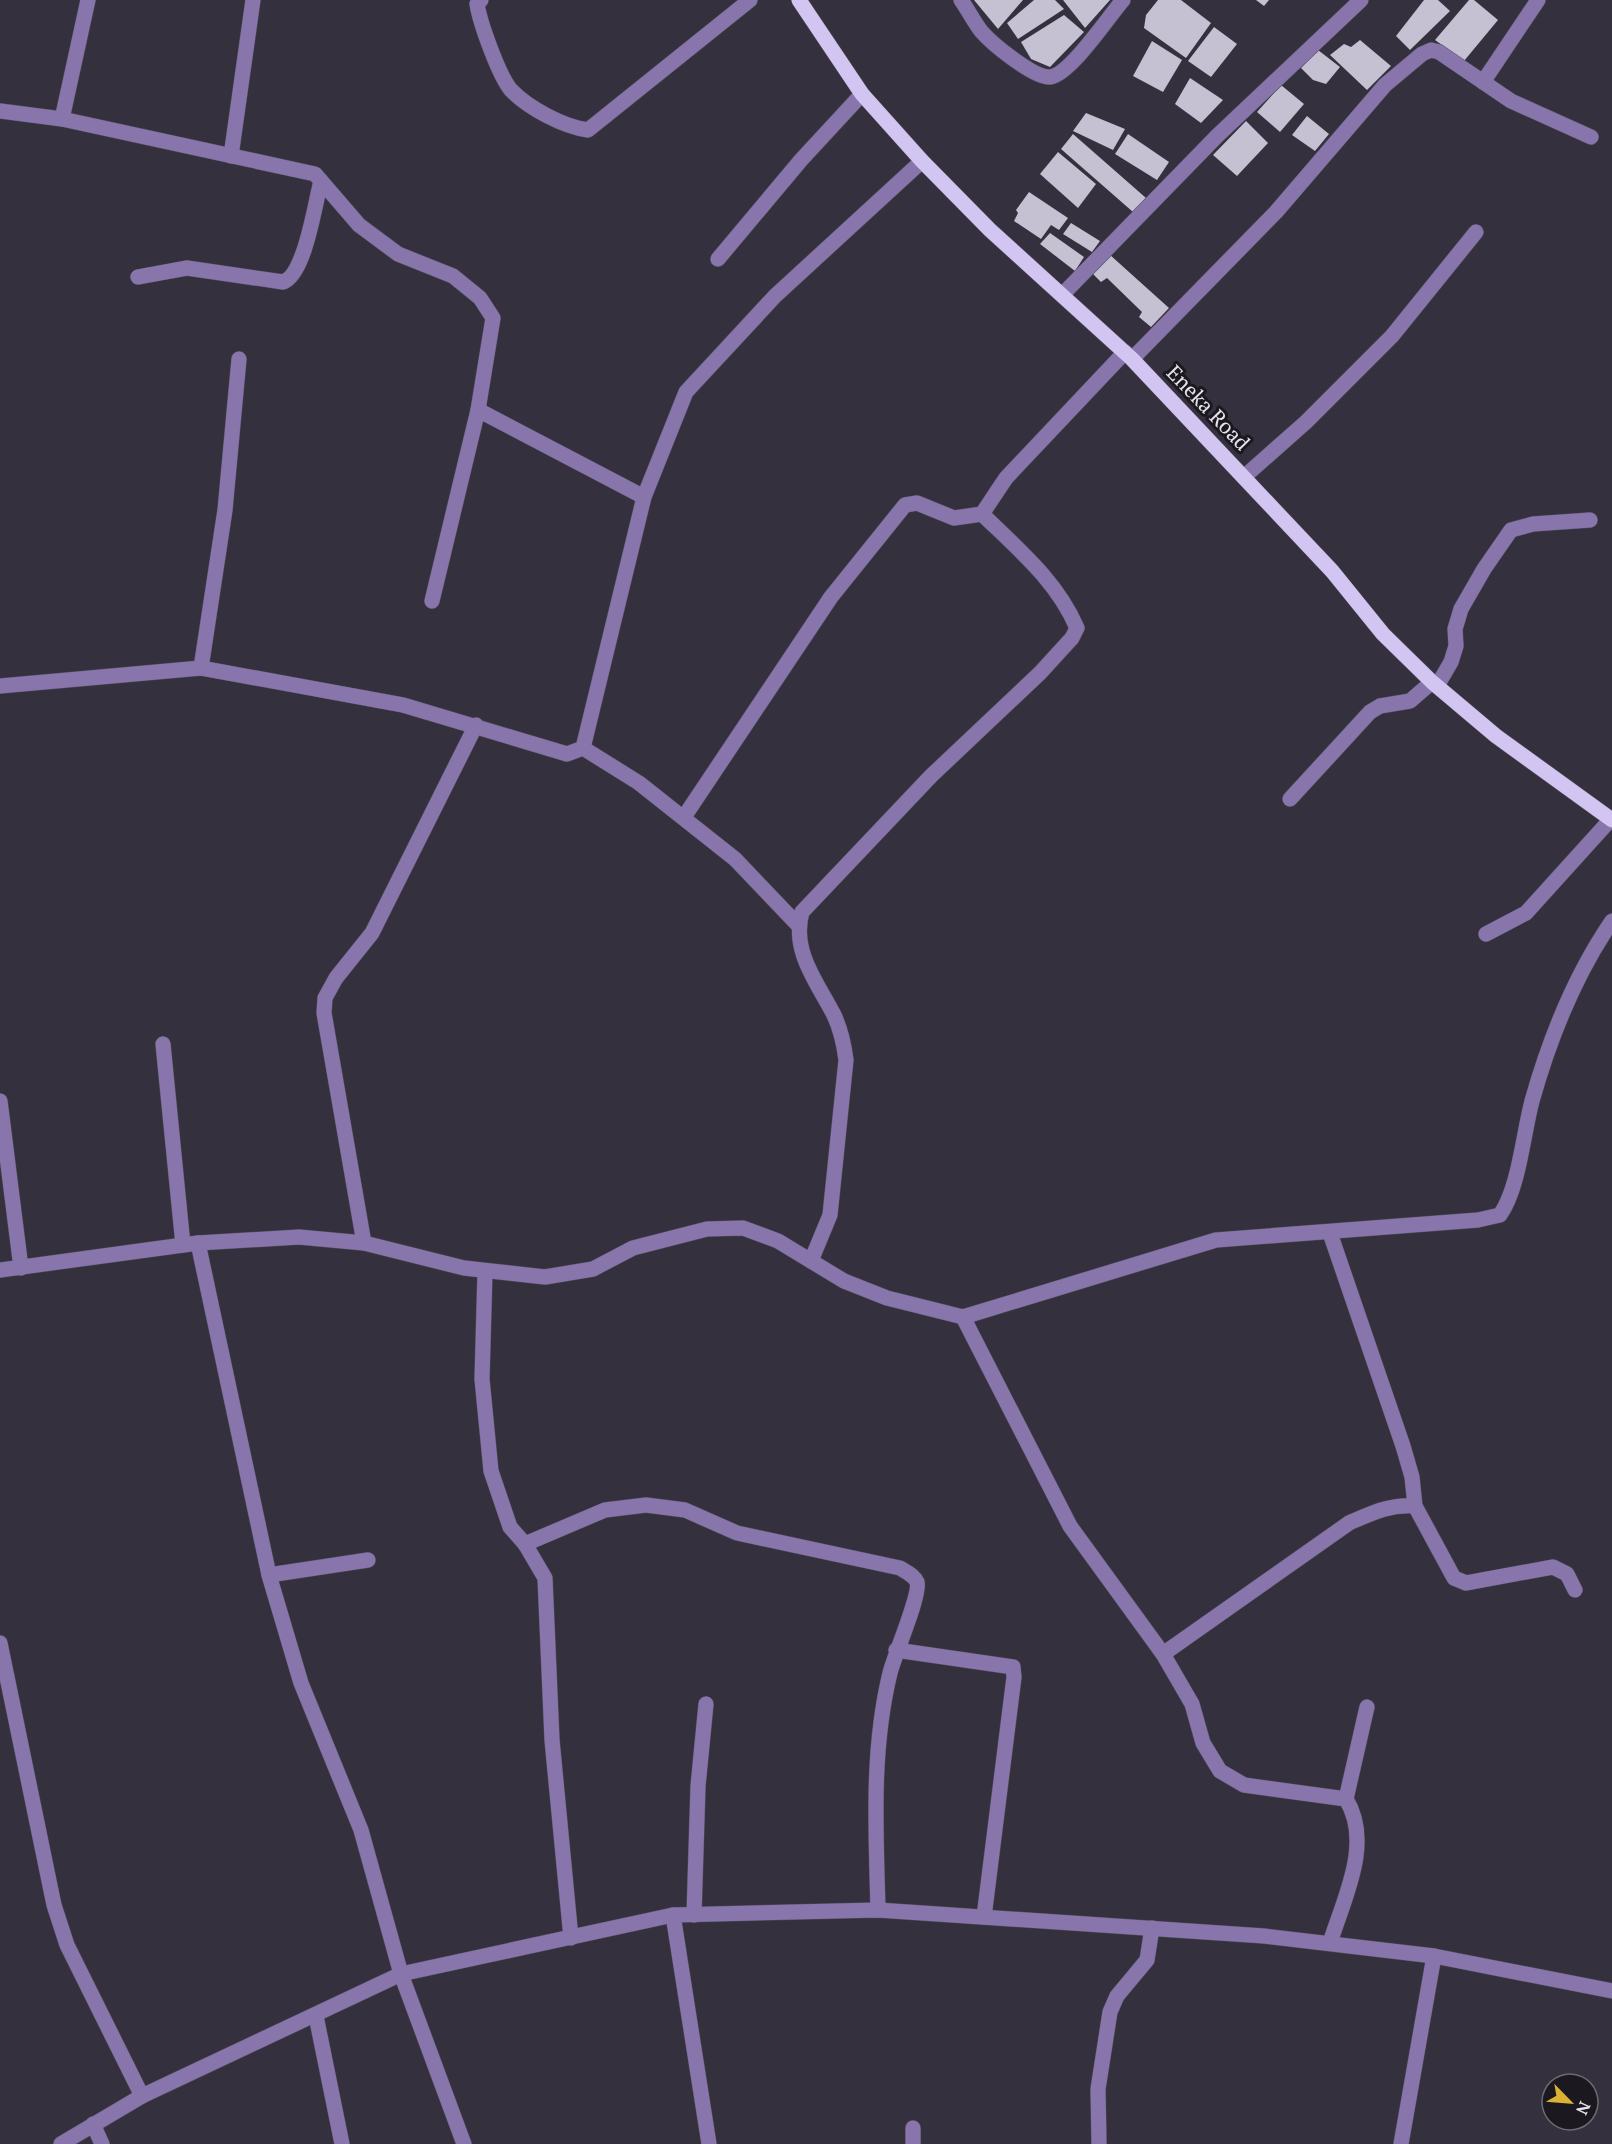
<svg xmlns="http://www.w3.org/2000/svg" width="1612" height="2144" font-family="'PT Serif',serif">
<rect width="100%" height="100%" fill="#34303e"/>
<g fill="#c5c0d2">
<path d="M974 0H1023L998 29Z"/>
<path d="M1034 0H1055L1064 9 1018 39 1007 23Z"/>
<path d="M1063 0H1110L1085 28Z"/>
<path d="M1158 0H1181L1211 23 1186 58 1144 28 1146 15Z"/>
<path d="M1256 0H1269L1264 6Z"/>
<path d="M1424 0H1438L1450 11 1410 50 1396 36Z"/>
<path d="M1469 0H1474L1498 20 1464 61 1435 40Z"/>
<path d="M1064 15 1084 32 1050 67 1031 59 1021 42Z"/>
<path d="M1214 27 1237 44 1211 77 1188 61Z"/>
<path d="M1360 40 1391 66 1367 90 1330 55 1344 44 1351 47Z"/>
<path d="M1152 41 1182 60 1163 92 1133 76Z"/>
<path d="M1318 50 1340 67 1326 84 1313 80 1301 68Z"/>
<path d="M1190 78 1223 100 1201 123 1175 104Z"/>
<path d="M1281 85 1304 104 1280 132 1257 112Z"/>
<path d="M1086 113 1125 129 1113 150 1073 131Z"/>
<path d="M1307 116 1329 134 1315 151 1292 135Z"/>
<path d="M1246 121 1268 143 1237 176 1213 155Z"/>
<path d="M1073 134 1146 198 1133 212 1061 149Z"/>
<path d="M1128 134 1169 162 1157 180 1115 154Z"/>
<path d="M1058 152 1096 184 1078 208 1040 174Z"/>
<path d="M1029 192 1068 218 1059 230 1051 225 1041 239 1014 221 1018 213 1016 210Z"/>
<path d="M1071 223 1100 241 1092 252 1063 234Z"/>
<path d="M1050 233 1084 257 1075 271 1040 244Z"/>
<path d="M1109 254 1169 308 1151 327 1139 317 1142 312 1107 278 1101 282 1092 273Z"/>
</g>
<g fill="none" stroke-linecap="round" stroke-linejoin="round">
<defs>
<g id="minor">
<path d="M481 0 477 4C480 23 499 76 511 90 528 108 564 127 588 130L750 0"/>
<path d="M961 0C968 10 974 22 981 31 992 44 1034 78 1050 77 1070 75 1109 16 1123 0"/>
<path d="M1483 82 1538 0"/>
<path d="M0 111 62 119 315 174 359 225 398 254 453 276 480 298 493 318 478 410 432 601"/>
<path d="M62 119 88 0"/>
<path d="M231 156 253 0"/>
<path d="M718 259 801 160 862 94"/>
<path d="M138 277 187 268 283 282C305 275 315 203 321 181"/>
<path d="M1063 294 1217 136 1361 0"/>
<path d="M1132 359 1276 212 1385 85 1422 54 1431 50 1439 52 1511 101 1591 137"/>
<path d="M478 410 644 497"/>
<path d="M1245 476 1306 422 1392 336 1476 232"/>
<path d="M201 668 225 510 239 359"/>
<path d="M0 686 201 668 403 705 567 754 583 748 644 497 686 392 775 296 922 161"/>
<path d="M1437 686 1451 662 1456 646 1455 629 1461 609 1484 569 1511 530 1533 524 1590 520"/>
<path d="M583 748 639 783 735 859 798 925"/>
<path d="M1290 799 1370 712 1380 706 1410 701 1432 682"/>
<path d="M684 817 831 597 905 505 917 503 954 518 982 514 1006 478 1125 352"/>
<path d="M1486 934 1526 913 1611 819"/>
<path d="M163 1044 183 1245"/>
<path d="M0 1101 21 1268"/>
<path d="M1330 1233 1403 1446 1412 1477 1415 1506 1454 1578 1466 1583 1553 1567 1567 1574 1575 1590"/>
<path d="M198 1243 269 1575 301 1683 361 1830 401 1974 464 2144"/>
<path d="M364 1243 324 1013 325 998 336 978 372 933 476 725"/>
<path d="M811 1261 830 1215 846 1060C844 1044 841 1030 834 1015 817 982 791 951 802 912L931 776 1040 673 1072 638 1077 628C1057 581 1018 549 982 514"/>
<path d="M0 1270 198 1243 299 1237 364 1243 464 1268 545 1277 593 1269 633 1248 707 1229 743 1228 778 1241 844 1281 887 1298 963 1317 1216 1240 1478 1220 1500 1215C1519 1188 1523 1135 1532 1101 1550 1037 1575 975 1612 921"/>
<path d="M485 1272 482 1379 491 1471 510 1527 525 1544 545 1578 552 1740 571 1938"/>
<path d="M963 1317 1070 1526 1163 1654 1192 1704 1203 1743 1220 1771 1244 1785 1346 1799"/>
<path d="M525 1544 605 1510 646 1505 685 1510 737 1533 900 1568C906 1572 914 1575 917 1582 921 1594 894 1656 890 1673 871 1751 876 1831 878 1910"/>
<path d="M269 1575 368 1560"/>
<path d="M0 1643 54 1905 67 1945 142 2096"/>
<path d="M896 1650 1013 1667 1014 1677 984 1917"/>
<path d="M1163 1654 1349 1523C1372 1513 1390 1504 1415 1506"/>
<path d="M673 1915 709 2144"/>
<path d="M694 1915 698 1786 706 1704"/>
<path d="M1330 1943C1344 1898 1373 1843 1346 1799L1367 1707"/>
<path d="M316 2016 342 2144"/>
<path d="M93 2124 102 2144"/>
<path d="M913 2128V2144"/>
<path d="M61 2144 142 2096 401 1974 673 1915 878 1910 1264 1936 1434 1956 1612 1991"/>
<path d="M1099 2144 1098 2089 1110 2012 1117 1996 1147 1960 1152 1928"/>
<path d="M1401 2144 1434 1956"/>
</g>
<path id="major" d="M799 0 862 94 922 161 990 230 1132 359 1332 571 1383 634 1432 682 1496 736 1612 820"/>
</defs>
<use href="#minor" stroke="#514d5a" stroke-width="16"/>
<use href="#major" stroke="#514d5a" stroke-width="16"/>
<use href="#minor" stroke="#8775ac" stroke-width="15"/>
<use href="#major" stroke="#d3c5f2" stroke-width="15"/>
</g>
<g text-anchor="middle" stroke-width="6" stroke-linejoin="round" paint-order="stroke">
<g font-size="21" fill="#e7e4ed" stroke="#1b191f">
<text transform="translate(1208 408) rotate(46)" y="7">Eneka Road</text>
</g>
</g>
<g transform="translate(1570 2102) rotate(115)"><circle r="28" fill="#1b191f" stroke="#6d6a71" stroke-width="1.5"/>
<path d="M0-4.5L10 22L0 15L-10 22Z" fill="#dcb233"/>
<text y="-9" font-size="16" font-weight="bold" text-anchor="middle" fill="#e7e4ed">N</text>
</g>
</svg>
